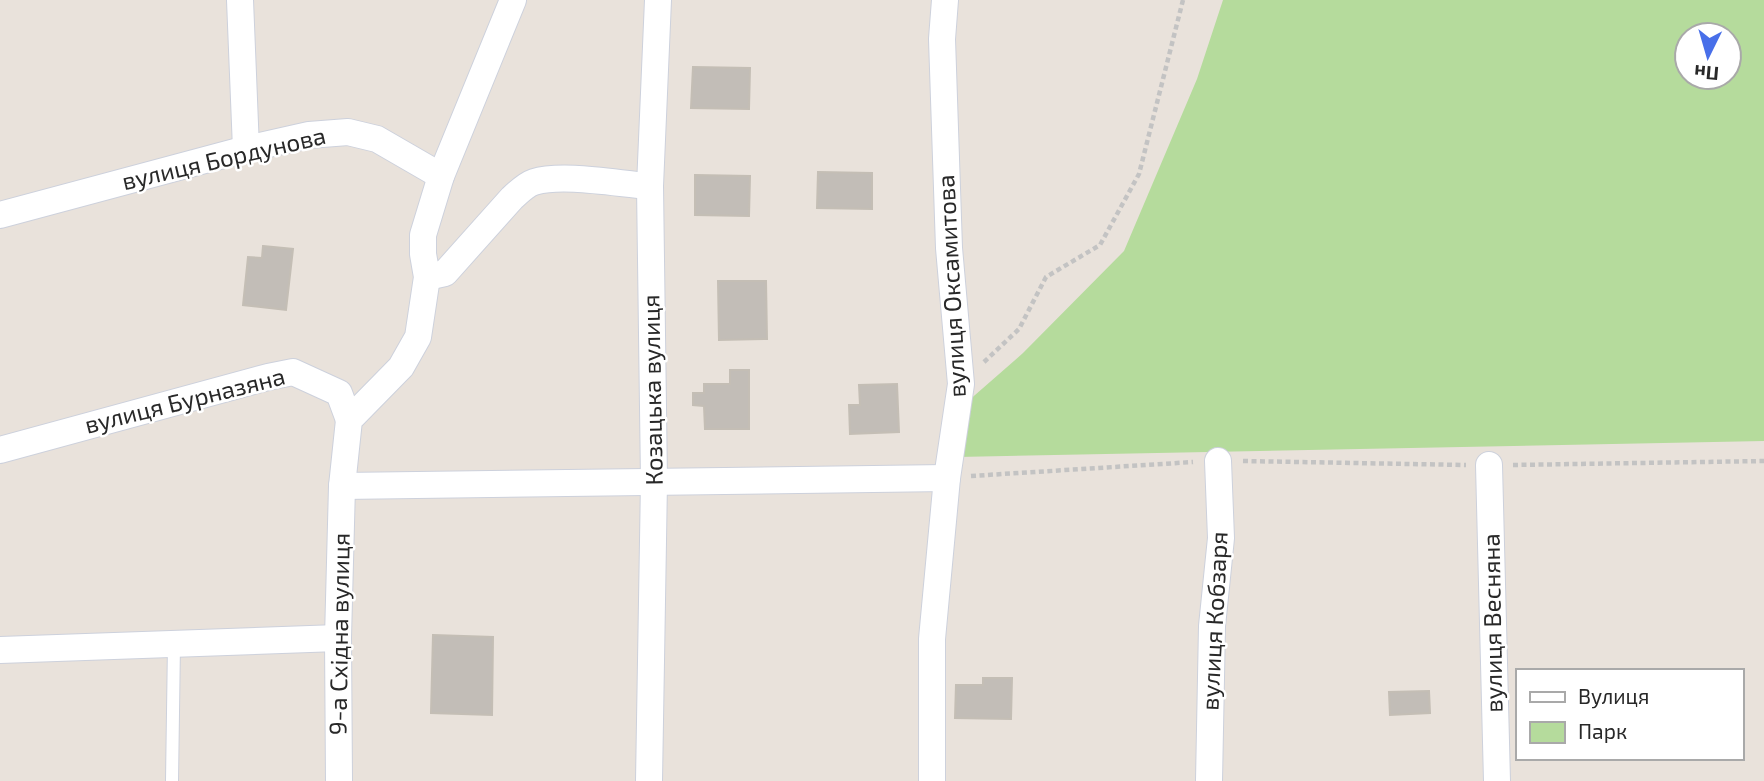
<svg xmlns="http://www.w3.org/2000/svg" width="1764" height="781" font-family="'Exo 2',sans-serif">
<rect width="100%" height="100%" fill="#e9e2db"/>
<path fill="#b5db9c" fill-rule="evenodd" d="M1223 0H1764V441L957 457 967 402 1023 353 1124 251 1197 79ZM1687 35H1729V77H1687Z"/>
<g fill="#c2bdb7" stroke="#c4beb5" stroke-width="2">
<path d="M693 67 750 68 749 109 691 108Z"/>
<path d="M818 172 872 173V209L817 208Z"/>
<path d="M695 175 750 176 749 216 695 215Z"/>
<path d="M263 246 293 249 286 310 243 305 248 257 262 258Z"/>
<path d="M718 281H766L767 339 719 340Z"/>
<path d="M730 370H749V429H705L704 406 693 405V393H704V384H730Z"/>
<path d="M897 384 899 432 850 434 849 405H860L859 385Z"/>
<path d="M433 635 493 637 492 715 431 713Z"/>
<path d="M983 678H1012L1011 719 955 718 956 685H983Z"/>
<path d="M1429 691 1430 713 1390 715 1389 692Z"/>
</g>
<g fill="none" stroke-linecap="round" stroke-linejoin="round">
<defs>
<path id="service" d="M172 781 174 644"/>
<g id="minor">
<path d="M240 0 246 149"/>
<path d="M0 215 246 149 309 135 348 132 377 139 441 176"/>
<path d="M427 277 445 273 512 198C519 192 525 185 534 182 563 173 619 184 650 186"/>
<path d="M0 450 268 377 293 372 339 393 349 420"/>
<path d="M1489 465 1497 781"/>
<path d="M342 486 947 478"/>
<path d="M0 650 338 638"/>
<path d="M339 781 338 638 342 486 349 420 401 367 418 337 427 277 423 254V235L441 176 513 0"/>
<path d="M649 781 654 481 650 186 658 0"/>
<path d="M932 781V639L947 478 961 384 949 248 942 39 945 0"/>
<path d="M1209 781 1212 626 1221 538 1218 461"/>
</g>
</defs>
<use href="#service" stroke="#cdd1dc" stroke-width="14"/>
<use href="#minor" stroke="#cdd1dc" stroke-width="28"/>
<g stroke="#c3c3c3" stroke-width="4.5" stroke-dasharray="5 3.5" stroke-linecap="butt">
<path d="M984 362 1019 329 1046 277 1100 245 1139 174 1183 0"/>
<path d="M1243 461 1466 465"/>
<path d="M1513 465 1764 461"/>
<path d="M971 476 1193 462"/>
</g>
<use href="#service" stroke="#fff" stroke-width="12"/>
<use href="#minor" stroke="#fff" stroke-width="26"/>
</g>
<g text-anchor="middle" stroke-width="5" stroke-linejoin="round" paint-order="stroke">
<g font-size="24" fill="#282828" stroke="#fff">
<text transform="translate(224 159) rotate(-13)" y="8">вулиця Бордунова</text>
<text transform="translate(952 286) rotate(-93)" y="8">вулиця Оксамитова</text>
<text transform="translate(653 390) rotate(-91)" y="8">Козацька вулиця</text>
<text transform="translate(185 401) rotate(-14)" y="8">вулиця Бурназяна</text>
<text transform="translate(1215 621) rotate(-87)" y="8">вулиця Кобзаря</text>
<text transform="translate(1493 623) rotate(-91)" y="8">вулиця Весняна</text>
<text transform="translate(340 634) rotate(-89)" y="8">9-а Східна вулиця</text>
</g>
</g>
<rect x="1516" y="669" width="228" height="91" fill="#ffffff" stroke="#a9a9a9" stroke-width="2"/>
<rect x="1530" y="692" width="35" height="10" fill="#ffffff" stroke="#a9a9a9" stroke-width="2"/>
<text x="1578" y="704" font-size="21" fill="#282828">Вулиця</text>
<rect x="1530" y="722" width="35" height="21" fill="#b5db9c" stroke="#a9a9a9" stroke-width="2"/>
<text x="1578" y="739" font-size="21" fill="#282828">Парк</text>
<g transform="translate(1708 56) rotate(185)"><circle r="33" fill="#ffffff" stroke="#a9a9a9" stroke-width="2"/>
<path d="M0-5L12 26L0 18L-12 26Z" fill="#486fe9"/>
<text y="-10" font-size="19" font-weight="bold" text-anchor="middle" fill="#282828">Пн</text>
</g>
</svg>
